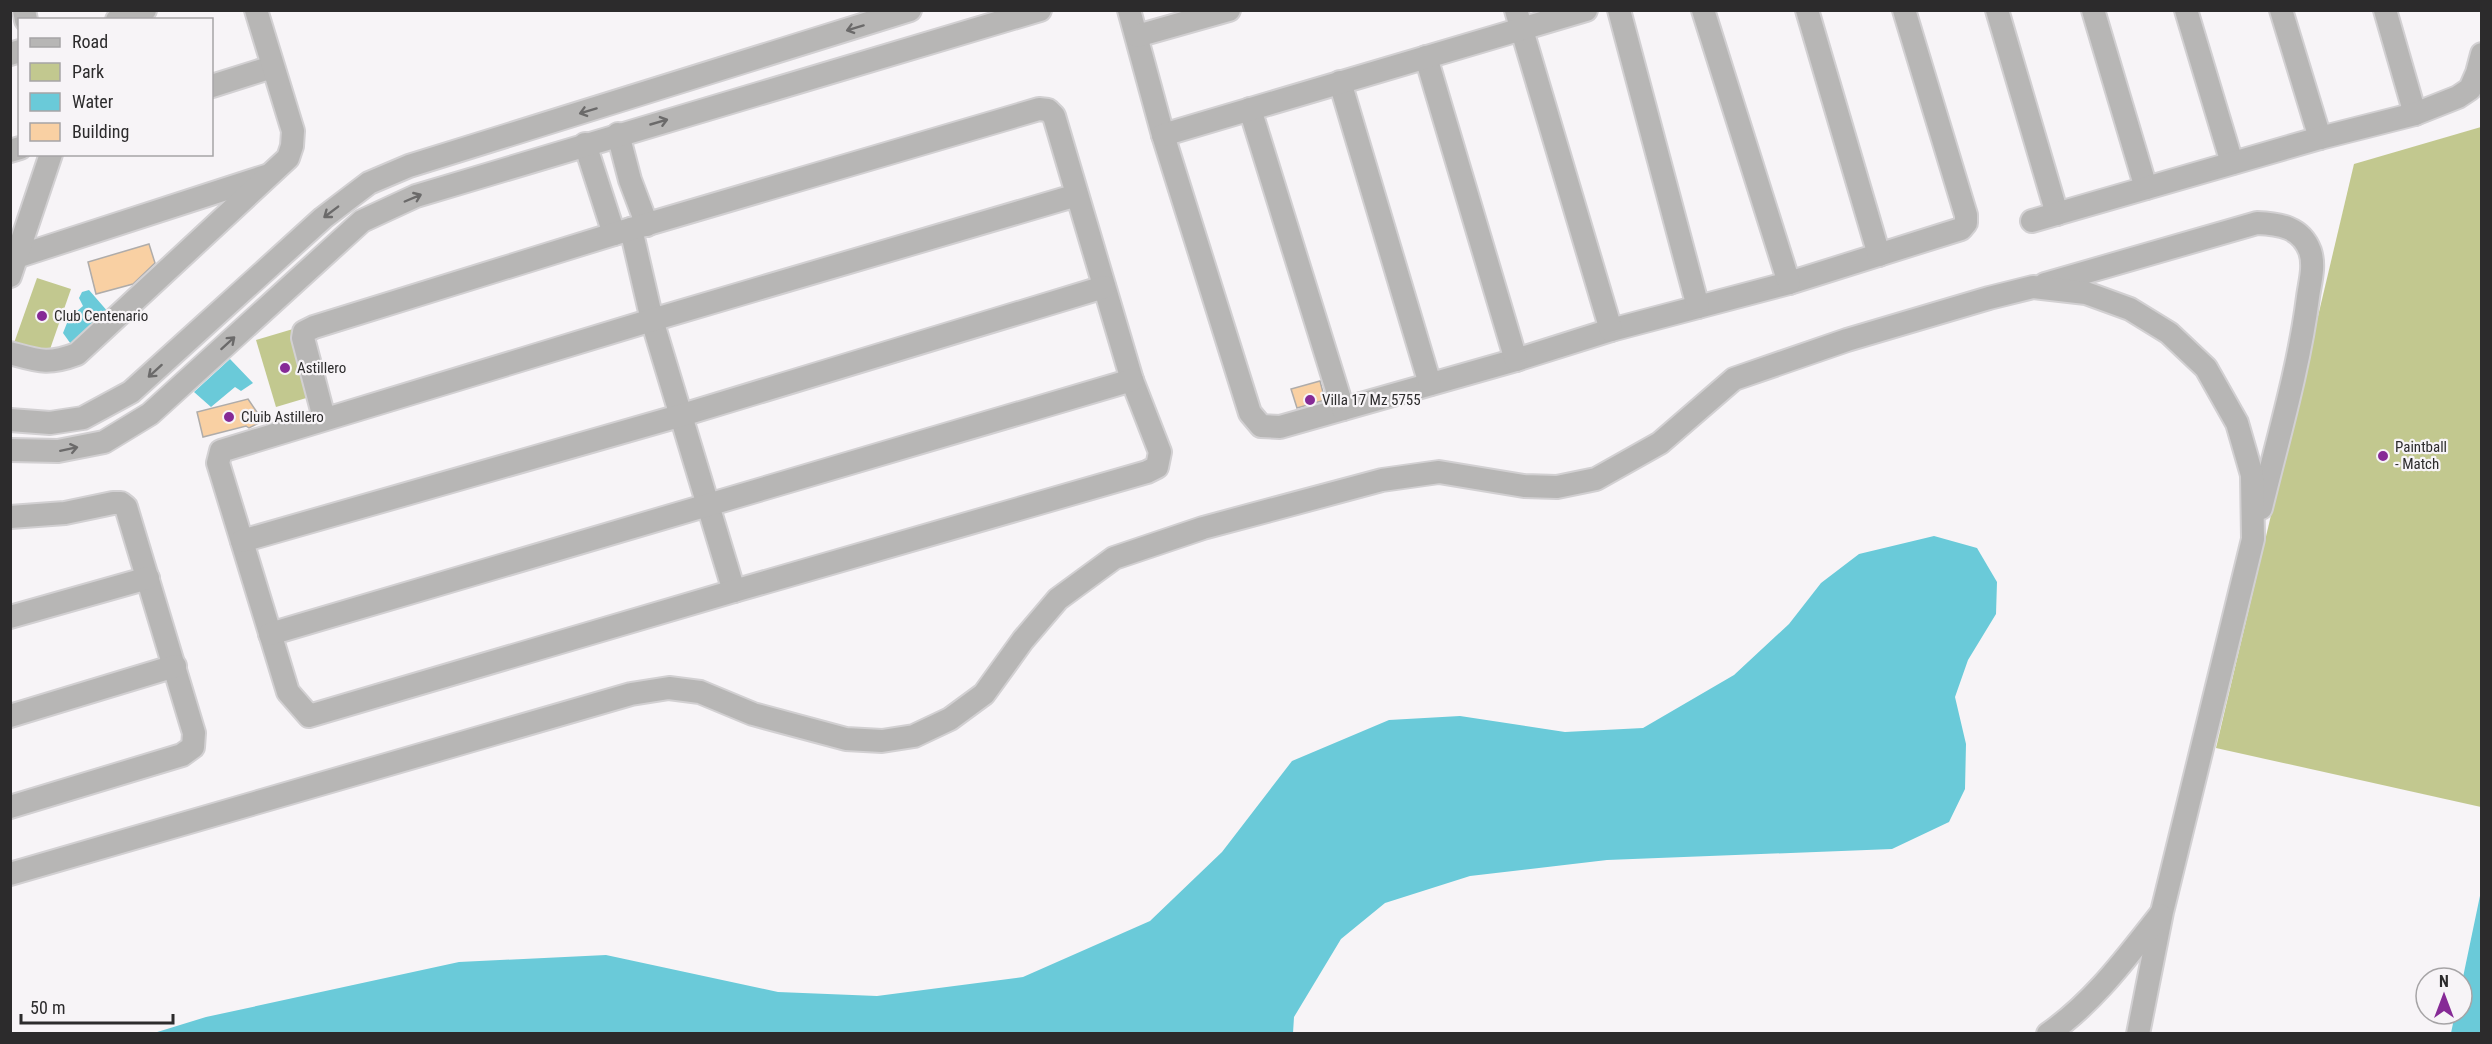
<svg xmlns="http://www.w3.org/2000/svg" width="2492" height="1044" font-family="'Roboto Condensed',sans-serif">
<rect width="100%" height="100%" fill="#f7f4f7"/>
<g fill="#c2c88f">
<path d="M2481 127V807L2216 748 2354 164Z"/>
<path d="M37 278 71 289 48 355 14 343Z"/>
<path d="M293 329 313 396 276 407 256 340Z"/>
</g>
<g fill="#6acad9">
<path d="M89 290 109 313 73 347 63 333 69 318 83 306 79 298 82 292Z"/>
<path d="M230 359 253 383 241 391 235 387 211 407 194 392Z"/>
<path d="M1934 536 1977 548 1997 582 1996 614 1968 660 1955 697 1966 744 1965 789 1949 822 1892 849 1607 860 1470 876 1385 903 1341 939 1294 1017 1293 1033H154L206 1017 459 962 606 955 778 992 877 996 1023 977 1150 921 1222 852 1292 761 1389 720 1460 716 1565 732 1643 728 1734 675 1789 624 1821 583 1859 554Z"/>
<path d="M2481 891V1033H2451L2455 1014H2462V982Z"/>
</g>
<g fill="#f9d0a3" stroke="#afacaa" stroke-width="1.5">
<path d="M149 244 155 263 133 284 96 294 88 262Z"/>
<path d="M1320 381 1325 400 1297 408 1291 389Z"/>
<path d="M248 399 263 421 249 428 246 426 203 437 197 412Z"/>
</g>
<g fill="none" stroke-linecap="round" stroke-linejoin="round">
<defs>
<g id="street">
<path d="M24 10 26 20"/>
<path d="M1129 10 1163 135 1250 413 1261 426 1280 427 1516 360 1611 330 1789 283 1961 229 1966 223V215L1904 10"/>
<path d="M1516 10 1611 330"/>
<path d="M1619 10 1698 307"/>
<path d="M1703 10 1789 283"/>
<path d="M1807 10 1879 255"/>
<path d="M1997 10 2057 214"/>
<path d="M2093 10 2146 188"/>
<path d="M2186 10 2232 163"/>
<path d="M2281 10 2320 138"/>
<path d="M2385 10 2415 114"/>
<path d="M117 20 145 10"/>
<path d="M1137 36 1229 10"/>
<path d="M10 54 20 51"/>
<path d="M1426 57 1516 360"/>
<path d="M1340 82 1430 384"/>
<path d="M212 86 272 67"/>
<path d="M1250 109 1343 409"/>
<path d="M618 134 630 180 647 225"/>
<path d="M1163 135 1586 10"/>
<path d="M585 144 614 234"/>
<path d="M10 151 20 148"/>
<path d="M2032 221 2320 138 2415 114 2458 97 2470 89 2477 73 2482 54"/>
<path d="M631 229 652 320 734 591"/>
<path d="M10 259 266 176"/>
<path d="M10 276 51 154"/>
<path d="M2045 284 2257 223C2280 224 2301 227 2310 251 2315 266 2310 282 2308 297 2299 368 2278 438 2261 508"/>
<path d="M10 353C39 361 48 365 77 354L288 158 292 146 293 131 256 10"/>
<path d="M324 418 303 338 304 332 314 327 614 234 1039 109 1048 110 1054 116 1132 380 1160 452 1157 467 1147 472 734 591 309 716 288 692 218 463 221 451 652 320 1077 195"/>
<path d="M10 420 50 423 83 418 131 392 323 218 369 183 409 166 910 10"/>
<path d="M10 450 58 451 104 442 150 414 362 221 416 196 1040 10"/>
<path d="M10 517 65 513 113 503H121L126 507 194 733 193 747 182 755 10 807"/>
<path d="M242 541 679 416 1104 287"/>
<path d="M10 617 148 578"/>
<path d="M270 634 1132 380"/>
<path d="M10 716 175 666"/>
<path d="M10 874 631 694 669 688 700 692 753 714 846 739 882 741 914 736 950 719 984 694 1023 640 1058 599 1114 558 1203 528 1382 480 1439 472 1524 486 1557 487 1596 479 1660 443 1734 379 1847 340 1989 298 2033 287 2086 293 2130 309 2169 333 2206 368 2237 423 2252 475 2253 539 2162 912 2138 1034"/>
<path d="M2048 1034C2094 1002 2126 958 2160 915"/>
</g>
</defs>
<use href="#street" stroke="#d2d0d2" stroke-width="26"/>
<use href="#street" stroke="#b7b6b5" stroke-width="22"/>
</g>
<defs><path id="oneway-shaft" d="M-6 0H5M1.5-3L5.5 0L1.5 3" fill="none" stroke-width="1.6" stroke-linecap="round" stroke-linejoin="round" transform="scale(1.5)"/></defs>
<g stroke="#6b6a6a">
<use href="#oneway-shaft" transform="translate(855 28) rotate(163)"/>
<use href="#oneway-shaft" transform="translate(588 111) rotate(163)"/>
<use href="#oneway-shaft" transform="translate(659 122) rotate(-16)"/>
<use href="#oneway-shaft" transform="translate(413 198) rotate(-23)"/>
<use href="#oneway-shaft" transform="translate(331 212) rotate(143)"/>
<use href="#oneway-shaft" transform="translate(228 343) rotate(-42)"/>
<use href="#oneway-shaft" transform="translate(155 371) rotate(138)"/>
<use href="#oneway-shaft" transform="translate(69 449) rotate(-12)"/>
</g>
<g fill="#862a96" stroke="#f7f4f7" stroke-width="2">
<circle cx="42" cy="316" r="6"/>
<circle cx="285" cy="368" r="6"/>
<circle cx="1310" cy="400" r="6"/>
<circle cx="229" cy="417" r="6"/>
<circle cx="2383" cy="456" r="6"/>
</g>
<g text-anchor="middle" stroke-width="4.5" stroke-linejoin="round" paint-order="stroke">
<g font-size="15" fill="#2c2b2c" stroke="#f7f4f7" text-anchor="start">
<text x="54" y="321">Club Centenario</text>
<text x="297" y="373">Astillero</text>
<text x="1322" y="405">Villa 17 Mz 5755</text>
<text x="241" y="422">Cluib Astillero</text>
<text x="2395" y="452">Paintball<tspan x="2395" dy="17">- Match</tspan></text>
</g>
</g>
<rect width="2492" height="1044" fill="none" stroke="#2c2b2c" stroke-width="24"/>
<rect x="18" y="18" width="195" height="138" fill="#f7f4f7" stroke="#a6a4a6" stroke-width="1.5"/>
<rect x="30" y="38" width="30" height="9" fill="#b7b6b5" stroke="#a6a4a6" stroke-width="1.5"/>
<text x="72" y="48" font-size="18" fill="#2c2b2c">Road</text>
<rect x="30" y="63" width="30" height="18" fill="#c2c88f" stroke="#a6a4a6" stroke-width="1.5"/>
<text x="72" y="78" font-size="18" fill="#2c2b2c">Park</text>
<rect x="30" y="93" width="30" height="18" fill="#6acad9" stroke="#a6a4a6" stroke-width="1.5"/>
<text x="72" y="108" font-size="18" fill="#2c2b2c">Water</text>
<rect x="30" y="123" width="30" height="18" fill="#f9d0a3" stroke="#a6a4a6" stroke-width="1.5"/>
<text x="72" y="138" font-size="18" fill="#2c2b2c">Building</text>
<g transform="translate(2444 996)"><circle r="28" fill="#f7f4f7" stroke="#a6a4a6" stroke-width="1.5"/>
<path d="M0-4.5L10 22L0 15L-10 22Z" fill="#862a96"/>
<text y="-9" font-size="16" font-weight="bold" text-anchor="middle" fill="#2c2b2c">N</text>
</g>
<path d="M21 1014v9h152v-9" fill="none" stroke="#2c2b2c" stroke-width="3"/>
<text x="30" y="1014" font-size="18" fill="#2c2b2c" stroke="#f7f4f7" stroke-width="4.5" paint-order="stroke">50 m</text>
</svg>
